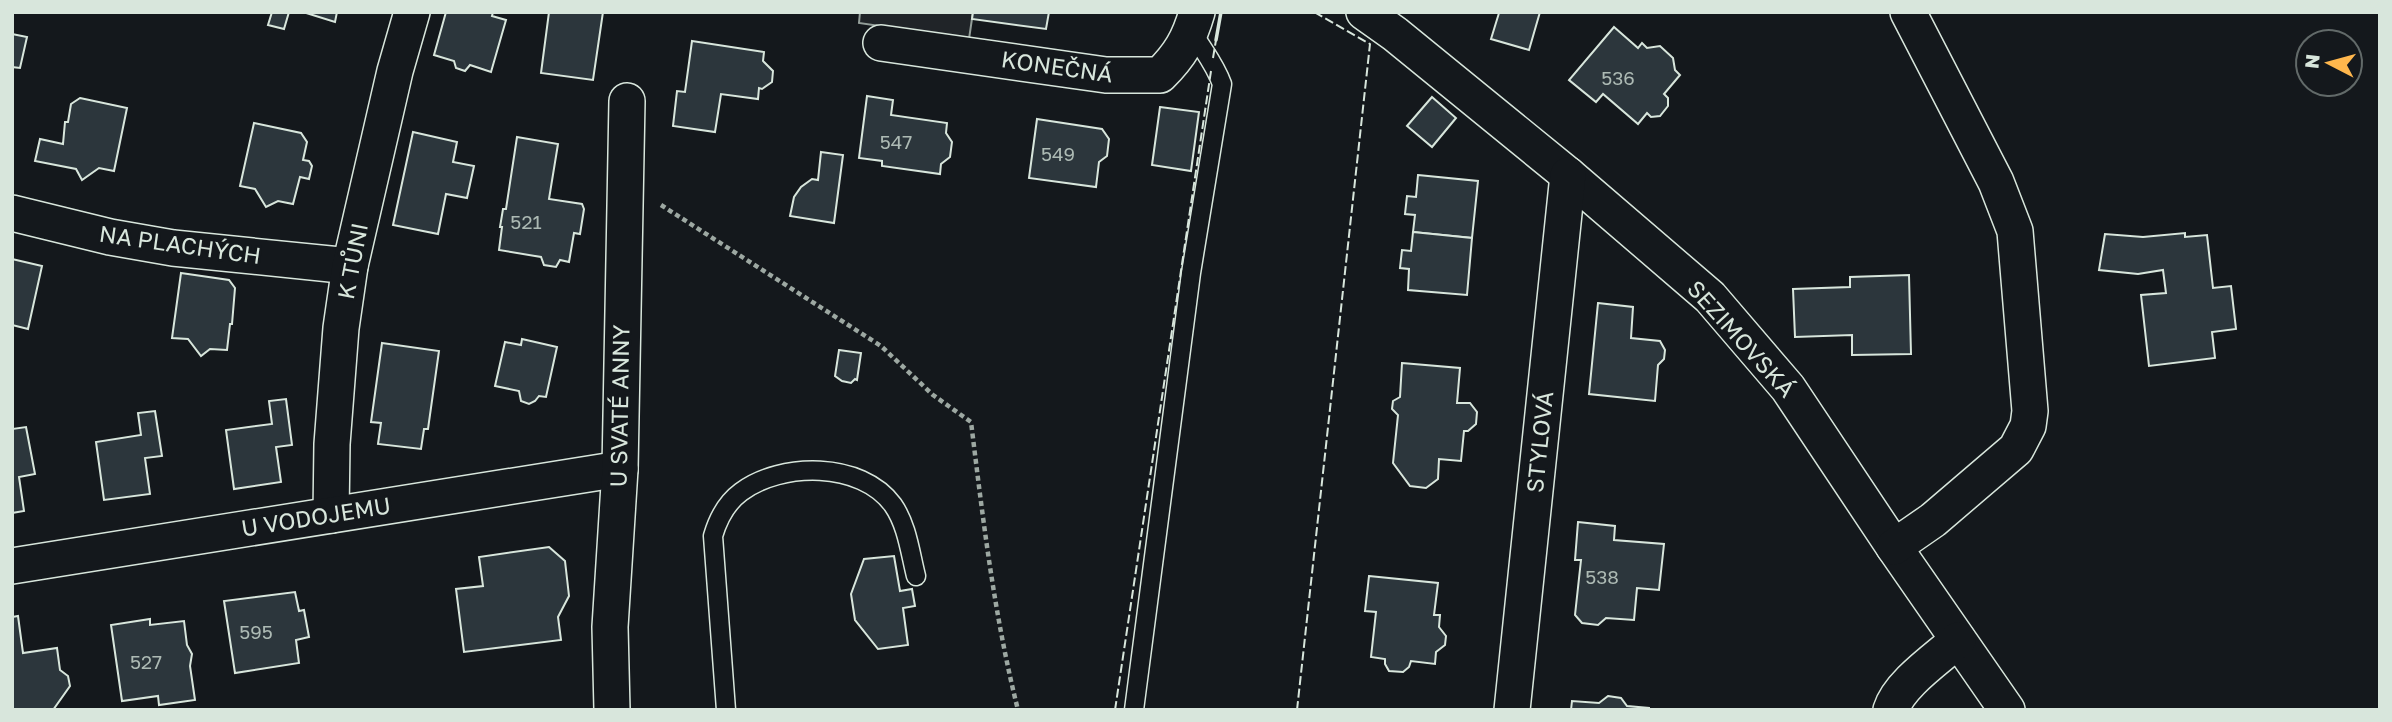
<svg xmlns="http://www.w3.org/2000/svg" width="2392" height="722" font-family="'Golos Text',sans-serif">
<rect width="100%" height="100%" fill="#14181c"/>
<path fill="#202428" stroke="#939e99" stroke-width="2" d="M860 12H973L969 39 859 23Z"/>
<g fill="#2c363c" stroke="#d8e6dc" stroke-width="2">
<path d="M272 12H289L284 29 268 25Z"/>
<path d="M303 12H337L335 22Z"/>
<path d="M446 12H493L492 16 506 20 491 72 470 65 465 71 456 68 454 61 434 55Z"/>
<path d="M549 12H603L593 80 541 73Z"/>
<path d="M973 12H1049L1046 29 972 19Z"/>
<path d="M1496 12H1540L1529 50 1491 39 1499 13Z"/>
<path d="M1614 27 1638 48 1642 43 1647 48 1660 46 1673 58 1675 70 1680 75 1664 94 1668 98V106L1660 116 1651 117 1647 113 1638 124 1603 94 1596 102 1569 80Z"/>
<path d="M12 34 27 37 20 68 12 67Z"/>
<path d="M692 41 764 52 763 61 773 71 772 82 762 89 759 88 758 99 721 94 715 132 673 126 677 91 685 92Z"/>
<path d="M867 96 893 100 891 115 947 123 946 133 952 142 950 157 941 164 940 174 882 166V161L859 158Z"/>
<path d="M1432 97 1456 118 1432 147 1407 126Z"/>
<path d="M80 98 127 108 114 171 99 168 82 180 76 169 35 161 40 139 63 144 65 122H68L71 104Z"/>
<path d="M1160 107 1199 112 1191 171 1152 165Z"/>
<path d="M1037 119 1102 129 1109 139 1107 156 1099 162 1096 187 1029 178Z"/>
<path d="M254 123 301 133 307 142 303 160 309 161 312 166 309 179 300 177 293 204 278 201 266 207 255 189 240 186Z"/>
<path d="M413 132 457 142 453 162 474 166 467 198 446 194 438 234 393 225Z"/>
<path d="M517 137 558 144 549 199 582 204 584 209 580 234 574 233 569 262 560 260 556 267 544 265 541 257 499 250 502 227H500L503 209H506Z"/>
<path d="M821 152 843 155 834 223 790 216 794 197 801 187 812 179 818 180Z"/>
<path d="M1418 175 1478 181 1472 238 1413 232 1415 215 1405 214 1407 196 1416 197Z"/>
<path d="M1413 232 1472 238 1467 295 1408 290 1409 269 1400 268 1402 250 1411 251Z"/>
<path d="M2185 233V237L2207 235 2213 288 2231 286 2236 329 2212 332 2215 358 2149 366 2141 295 2166 293 2163 270 2138 274 2099 270 2105 234 2143 237Z"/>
<path d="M12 259 42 266 28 329 12 325Z"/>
<path d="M181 273 229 280 235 288 232 324H230L227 350 210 349 201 356 188 339 172 338Z"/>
<path d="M1909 275 1911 354 1852 355V335L1795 337 1793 289 1850 287V277Z"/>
<path d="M1598 303 1633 307 1631 338 1660 341 1665 350 1664 359 1658 365 1655 401 1589 394Z"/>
<path d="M522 339 557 347 546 397 539 396 535 401 529 404 521 401 519 391 495 386 505 342 521 345Z"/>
<path d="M382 343 439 351 428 429H424L421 449 378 444 381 423 371 422Z"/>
<path d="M839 350 861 353 857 380 855 379 851 383 842 381 835 376Z"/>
<path d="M1402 363 1460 368 1457 403H1470L1477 412 1476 424 1468 431H1464L1461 461 1439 459 1438 479 1426 488 1410 486 1393 463 1398 415 1392 409 1393 401 1400 397Z"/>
<path d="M286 399 292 445 276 447 281 482 234 489 226 430 272 424 269 401Z"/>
<path d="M155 411 162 456 145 458 150 494 104 500 96 442 141 435 138 413Z"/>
<path d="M26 427 35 474 19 477 24 511 12 513V429Z"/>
<path d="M1578 522 1615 526 1614 540 1664 544 1659 590 1637 588 1634 620 1606 618 1598 625 1582 623 1575 615 1581 560H1575Z"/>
<path d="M549 547 565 561 569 596 558 617 561 640 464 652 456 589 483 586 479 557Z"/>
<path d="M894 556 900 591 912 589 915 606 903 608 908 645 878 649 855 620 851 594 864 559Z"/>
<path d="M1369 576 1438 583 1434 615H1440L1439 627 1446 636 1445 645 1436 652 1435 664 1411 661 1409 667 1403 672 1389 671 1385 664V659L1371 657 1376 612 1365 611Z"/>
<path d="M295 592 299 611 304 610 309 637 296 640 299 663 235 673 224 601Z"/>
<path d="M18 616 23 653 57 648 60 670 68 676 70 686 53 710H12V617Z"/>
<path d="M150 619V625L184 621 187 645 192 654 190 666 195 700 159 705 158 696 122 701 111 625Z"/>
<path d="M1608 696 1621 698 1627 706 1649 708V710H1571L1572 701 1599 703Z"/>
</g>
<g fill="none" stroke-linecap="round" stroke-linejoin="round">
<defs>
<g id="lane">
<path d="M726 710 713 536C718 519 726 503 741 492 781 462 861 461 893 505 907 525 910 552 916 576"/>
<path d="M1134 710 1191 273 1222 84C1215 64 1202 49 1191 30"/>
</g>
<g id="street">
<path d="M1364 12 1395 34 1568 175 1710 297 1788 388 1894 547 2007 710"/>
<path d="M881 43 1106 75H1160C1180 55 1189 40 1197 12"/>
<path d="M12 213 110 237 173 248 350 266"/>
<path d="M331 515 332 444 341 328 350 266 395 71 412 12"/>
<path d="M1894 547 1933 520 2016 449 2028 426 2030 411 2015 231 1996 182 1908 12"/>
<path d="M12 566 620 469"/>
<path d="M612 710 610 627 620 469 627 101"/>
<path d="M1512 710 1568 175"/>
<path d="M1891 710C1899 684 1938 658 1958 640"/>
</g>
</defs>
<use href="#lane" stroke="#d8e6dc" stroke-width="21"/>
<use href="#street" stroke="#d8e6dc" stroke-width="38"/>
<path stroke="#9da8a2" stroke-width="4.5" stroke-dasharray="5 3.5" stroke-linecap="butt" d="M661 205 881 346 933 395 971 422C983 519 994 615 1018 710"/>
<use href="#lane" stroke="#14181c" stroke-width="18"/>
<use href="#street" stroke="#14181c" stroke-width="35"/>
<g stroke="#d8e6dc" stroke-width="2" stroke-dasharray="9 3.5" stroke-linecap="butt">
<path d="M1213 58 1216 40"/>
<path d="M1115 710 1211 71"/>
<path d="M1297 710 1370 44 1314 12"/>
</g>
<path stroke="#d8e6dc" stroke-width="3.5" d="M1216 40 1221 12"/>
</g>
<g text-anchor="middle" stroke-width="5" stroke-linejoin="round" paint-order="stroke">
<g font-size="19" fill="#adbab4">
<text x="1618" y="85">536</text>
<text x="896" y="149">547</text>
<text x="1058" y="161">549</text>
<text x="526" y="229">521</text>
<text x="1602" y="584">538</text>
<text x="256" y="639">595</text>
<text x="146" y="669">527</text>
</g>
<g font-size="23" fill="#d8e6dc" stroke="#14181c">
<text transform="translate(1057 67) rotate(8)" y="8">KONEČNÁ</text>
<text transform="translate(180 245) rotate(8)" y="8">NA PLACHÝCH</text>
<text transform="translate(353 261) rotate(-79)" y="8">K TŮNI</text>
<text transform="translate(1741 339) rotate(48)" y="8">SEZIMOVSKÁ</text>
<text transform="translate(620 406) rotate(-89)" y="8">U SVATÉ ANNY</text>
<text transform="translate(1540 442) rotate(-84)" y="8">STYLOVÁ</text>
<text transform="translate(316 517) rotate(-9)" y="8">U VODOJEMU</text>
</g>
</g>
<rect width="2392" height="722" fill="none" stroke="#d8e6dc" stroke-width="28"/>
<g transform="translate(2329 63) rotate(276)"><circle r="33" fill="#14181c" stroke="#626a69" stroke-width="2"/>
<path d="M0-5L12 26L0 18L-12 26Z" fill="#ffb74d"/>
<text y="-10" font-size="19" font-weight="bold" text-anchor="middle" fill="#d8e6dc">N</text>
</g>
</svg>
